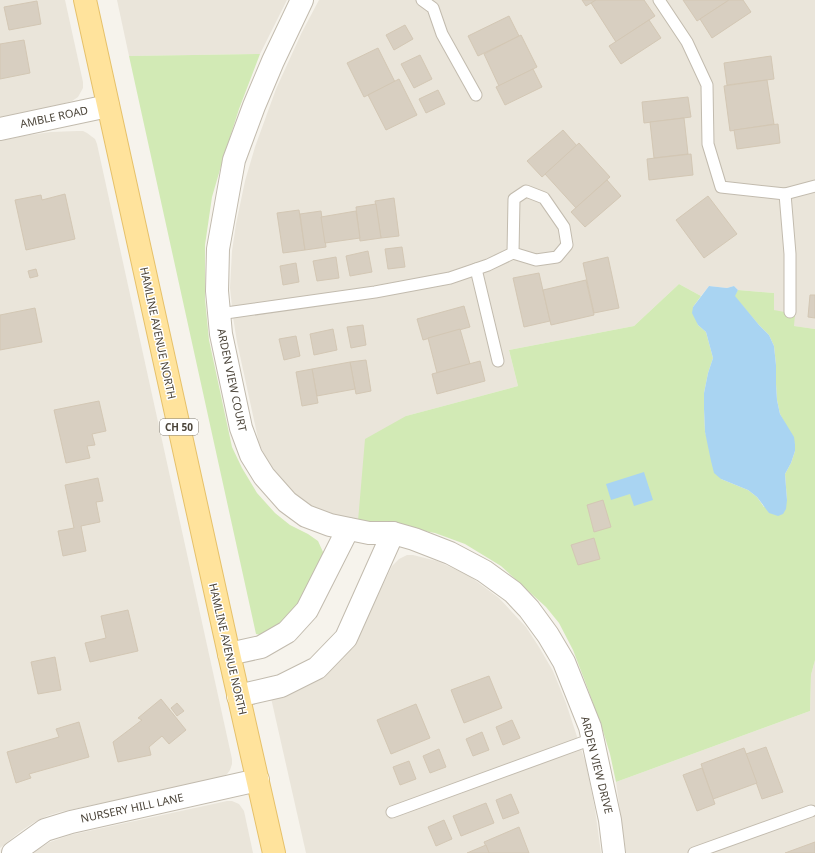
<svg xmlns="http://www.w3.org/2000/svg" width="815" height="853" font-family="'Noto Sans',sans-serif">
<rect width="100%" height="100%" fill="#f6f3ec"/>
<g fill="#eae5da">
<path d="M0 0H65L83 82V88L78 97 72 101 36 112 0 120Z"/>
<path d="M117 0H287L260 54 129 56Z"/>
<path d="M319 0H815V329L793 326 774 310V293L738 290 734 286 727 288 709 286 701 296 679 284 634 326 509 350 518 386 406 416 358 521 318 510 305 502 290 489 275 472 265 456 259 443 237 342 233 317 230 288 232 251 236 224 245 181 255 147 276 89 302 32Z"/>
<path d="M77 131H83L87 133 95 139 97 144 232 759V764L230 770 227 774 222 777 216 779 60 812 47 816 33 823 21 831 0 848V141L23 136 51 132Z"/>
<path d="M407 555H413L437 561 468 575 499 598 526 627 539 647 553 671 566 703 586 764 595 809 601 853H306L271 698 293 692 307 686 321 677 341 660 354 645 392 566 399 559Z"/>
<path d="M815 660V853H626L616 782 810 711 811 675Z"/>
<path d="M227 801H232L239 804 244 811 253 853H32L50 842 70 835Z"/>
</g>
<g fill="#d2eab5">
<path d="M260 54 239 109 224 156 212 197 205 245V299L209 340 232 447 242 468 257 493 275 513 290 525 308 534 318 541 323 552 322 565 288 621 261 635 256 634 129 56Z"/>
<path d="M679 284 701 296 693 307 698 325 706 332 713 358 708 373 704 393V409L705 432 721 479 748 490 757 497 764 507 787 500 785 474 791 463 795 451V444L780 414 777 400 776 384V365L774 346 769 335 759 325 734 296 738 290 774 293V310L795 314 794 326 815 329V660L811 675 810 711 616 782 610 754 603 731 586 684 573 650 559 623 546 607 501 566 465 544 435 533 408 528 358 521 365 439 406 416 518 386 509 350 634 326Z"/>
</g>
<g fill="#a9d4f2">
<path d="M709 286 727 288 734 286 738 290 735 296 759 325 769 335 774 346 776 365V384L777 400 780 414 794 437 795 444V451L791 463 785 474 787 500 786 509 783 514 778 516 769 513 757 497 748 490 721 479 714 473 711 461 705 432 704 409V393L708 373 713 358 706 332 698 325 692 313 693 307Z"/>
<path d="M644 472 653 500 634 506 630 494 611 500 606 484Z"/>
</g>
<g fill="#d8cfc1" stroke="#d3c7b4">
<path d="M582 0H596L586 6Z"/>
<path d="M596 0H644L655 16 616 42 591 3Z"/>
<path d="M683 0H729L697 21Z"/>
<path d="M729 0H743L751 12 712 38 700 19Z"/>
<path d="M37 1 41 24 9 30 4 7Z"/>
<path d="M509 16 519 36 478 56 468 36Z"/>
<path d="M649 20 661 38 621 64 609 46Z"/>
<path d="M405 25 413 39 394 50 386 35Z"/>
<path d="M521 35 537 67 499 86 484 54Z"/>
<path d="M24 40 30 73 0 79V44Z"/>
<path d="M378 48 395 82 364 97 347 63Z"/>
<path d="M420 55 432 79 414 88 401 64Z"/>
<path d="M771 56 774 79 727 85 724 63Z"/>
<path d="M533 69 542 87 505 105 496 87Z"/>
<path d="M399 79 417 115 386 130 368 95Z"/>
<path d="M767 80 774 124 730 131 724 86Z"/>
<path d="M438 90 445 104 426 113 419 99Z"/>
<path d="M688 97 691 117 644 123 642 102Z"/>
<path d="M684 118 688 154 654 158 650 122Z"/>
<path d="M778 124 780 143 737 149 734 130Z"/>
<path d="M563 130 577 146 542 177 527 161Z"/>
<path d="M579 143 610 177 576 208 545 174Z"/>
<path d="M691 154 693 175 649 180 647 159Z"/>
<path d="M607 180 621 196 585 227 571 212Z"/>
<path d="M65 194 75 239 26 250 15 200 41 195 42 200Z"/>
<path d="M708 196 737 234 704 258 676 220Z"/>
<path d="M394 198 399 236 381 238 375 201Z"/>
<path d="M376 204 381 238 360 241 356 207Z"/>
<path d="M299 210 305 250 283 253 277 213Z"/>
<path d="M321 211 326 247 305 250 300 214Z"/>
<path d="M356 211 360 238 325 243 321 217Z"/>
<path d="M402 247 405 267 388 269 385 249Z"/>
<path d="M368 251 372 272 350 276 346 256Z"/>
<path d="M336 257 339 278 317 281 313 261Z"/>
<path d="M608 257 619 308 594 313 583 263Z"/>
<path d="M296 263 299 282 283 285 280 266Z"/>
<path d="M36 269 38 276 30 278 28 271Z"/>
<path d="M539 273 550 321 524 327 513 278Z"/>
<path d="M586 280 594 315 551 325 543 290Z"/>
<path d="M810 295H815V318L808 317Z"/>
<path d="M464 306 470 327 423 340 417 319Z"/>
<path d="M35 308 42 342 0 350V315Z"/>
<path d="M363 325 366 345 351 348 347 327Z"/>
<path d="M333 329 337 350 314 355 310 334Z"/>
<path d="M460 329 470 364 437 373 428 338Z"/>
<path d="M296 336 300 356 284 360 279 339Z"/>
<path d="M366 360 371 391 356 394 350 362Z"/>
<path d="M480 361 485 381 437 394 432 374Z"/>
<path d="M350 362 355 389 317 396 312 369Z"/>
<path d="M312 369 318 403 302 406 296 372Z"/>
<path d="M99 401 106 431 92 434 95 445 87 446 90 458 66 463 54 410Z"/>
<path d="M98 478 103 501 96 502 100 522 81 526 86 551 63 556 58 531 74 528 65 485Z"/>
<path d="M603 500 611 527 594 532 587 505Z"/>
<path d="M594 538 600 559 578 565 571 545Z"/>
<path d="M128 610 138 651 90 662 85 643 106 638 101 616Z"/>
<path d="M55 657 61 690 38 694 31 662Z"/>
<path d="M489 676 502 708 464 723 451 690Z"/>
<path d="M161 699 186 730 169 744 162 736 149 747 151 755 118 762 113 742 142 720 138 718Z"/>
<path d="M177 703 184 711 177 716 171 708Z"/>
<path d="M416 704 430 738 391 754 377 720Z"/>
<path d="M512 720 520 738 503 745 496 727Z"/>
<path d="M79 722 89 757 29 774 31 778 16 783 7 752 59 737 56 729Z"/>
<path d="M482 732 489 750 473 756 466 739Z"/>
<path d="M766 747 783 792 762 799 746 754Z"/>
<path d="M744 748 757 783 713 799 701 764Z"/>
<path d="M439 749 446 767 430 773 423 756Z"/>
<path d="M409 761 416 779 400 785 393 767Z"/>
<path d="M702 768 715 804 697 811 683 775Z"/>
<path d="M511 794 519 813 503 819 496 800Z"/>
<path d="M486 803 494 823 461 836 453 816Z"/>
<path d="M444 820 452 839 436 846 428 827Z"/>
<path d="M519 827 529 853H489L484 842Z"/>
<path d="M815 842V853H785Z"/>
<path d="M486 845 489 853H467Z"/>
</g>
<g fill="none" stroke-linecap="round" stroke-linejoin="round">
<defs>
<g id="service">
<path d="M422 0 433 8 442 34 476 95"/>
<path d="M659 0 687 42 707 85 708 144 721 187 785 194 815 186"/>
<path d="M785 194 790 254V312"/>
<path d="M476 269 498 361"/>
<path d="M219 314 375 292 450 278 488 265 513 253 514 199 526 191 544 198 564 227 567 245 557 257 536 260 513 253"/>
<path d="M392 812 592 739"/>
<path d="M694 853 811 811"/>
</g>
<g id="minor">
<path d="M302 0 273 61 254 106 234 160 218 249 217 291 221 334 241 428 251 455 264 476 287 502 306 516 330 525 369 533H393L414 539 450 553 484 571 513 592 529 609 548 635 564 662 590 727 610 820 614 853"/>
<path d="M0 129 108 106"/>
<path d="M229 654 261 647 287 632 307 610 348 529"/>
<path d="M238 696 281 686 317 668 346 638 393 533"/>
<path d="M13 853 45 830 71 822 258 780"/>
</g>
<path id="primary" d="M85 0 229 654 274 853"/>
</defs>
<use href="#service" stroke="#c2bbae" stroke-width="13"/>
<use href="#minor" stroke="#c2bbae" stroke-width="24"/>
<use href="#primary" stroke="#e6c16a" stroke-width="24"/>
<use href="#service" stroke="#fff" stroke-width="11"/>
<use href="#minor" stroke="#fff" stroke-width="22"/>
<use href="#primary" stroke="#ffe39c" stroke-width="22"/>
</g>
<g text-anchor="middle" stroke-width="3" stroke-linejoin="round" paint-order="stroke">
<rect fill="#fff" stroke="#817c74" stroke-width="1" x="160" y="419" width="38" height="16" rx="3"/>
<g font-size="10" font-weight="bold" fill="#4b4439">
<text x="179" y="431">CH 50</text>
</g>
<g font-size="11" fill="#4b4439" stroke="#fff">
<text transform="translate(54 117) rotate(-12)" y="4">AMBLE ROAD</text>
<text transform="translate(158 333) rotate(78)" y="4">HAMLINE AVENUE NORTH</text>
<text transform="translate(232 380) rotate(78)" y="4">ARDEN VIEW COURT</text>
<text transform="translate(228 649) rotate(77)" y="4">HAMLINE AVENUE NORTH</text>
<text transform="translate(597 765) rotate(76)" y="4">ARDEN VIEW DRIVE</text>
<text transform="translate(132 808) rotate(-12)" y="4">NURSERY HILL LANE</text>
</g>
</g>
</svg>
